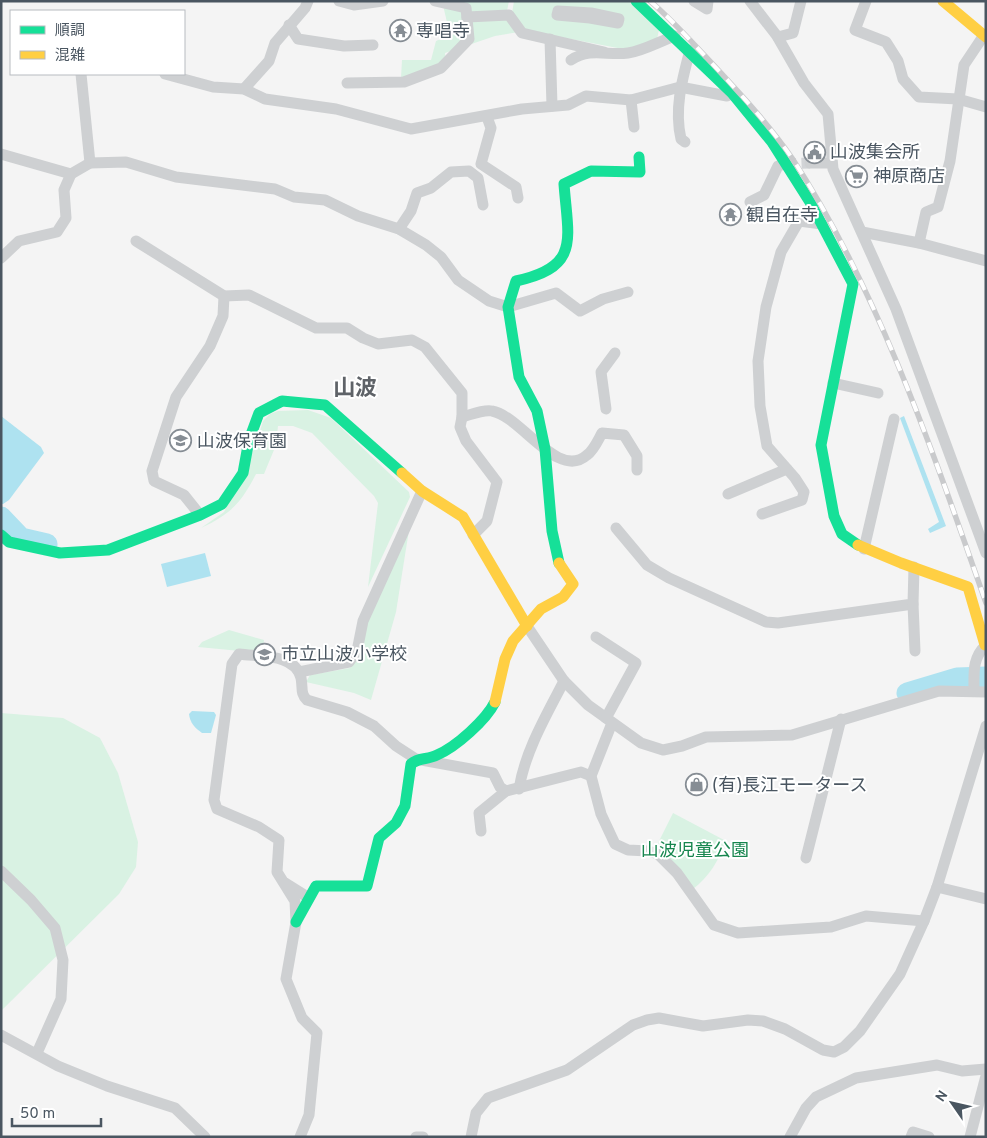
<svg xmlns="http://www.w3.org/2000/svg" width="987" height="1138" font-family="Overpass,'Noto Sans JP',sans-serif">
<rect width="100%" height="100%" fill="#f4f4f4"/>
<g fill="#d9f2e3">
<path d="M442 1H509L507 11 519 32 495 36 445 53 446 61 401 78 402 60H431L436 41 450 35Z"/>
<path d="M514 1H632L660 26 657 39 628 50 524 30 512 13Z"/>
<path d="M308 410 331 418 409 492 410 497 368 587 378 503 374 496 312 433 293 426H278L276 445 264 474H256C241 503 231 514 201 528L224 512 255 447 263 421 270 414 278 411Z"/>
<path d="M409 530 396 612 371 700 354 693 306 682 310 675 350 668 360 652 365 622Z"/>
<path d="M229 630 264 640 262 653 198 647 202 642Z"/>
<path d="M1 713 63 718 100 738 118 773 138 842 136 867 119 894 1 1011Z"/>
<path d="M673 813 726 841C719 860 709 877 693 889L658 843Z"/>
</g>
<g fill="#aee2f0">
<path d="M1 416 41 447 44 453 9 500 3 504H1Z"/>
<path d="M904 416 946 526 930 533 928 529 939 522 900 418Z"/>
<path d="M205 553 211 576 167 587 161 564Z"/>
<path d="M947 672 986 675V680H970L912 695 908 686Z"/>
<path d="M192 711 214 712 216 715 211 733H202C195 728 190 723 189 714Z"/>
</g>
<g fill="none" stroke-linecap="round" stroke-linejoin="round">
<g stroke="#aee2f0" stroke-width="21">
<path d="M1 517 21 538 47 544"/>
<path d="M907 693 957 678 986 677"/>
</g>
<path stroke="#d2d4d7" stroke-width="11" stroke-dasharray="11 5.5" stroke-linecap="butt" d="M785 164 810 163"/>
<g stroke="#ced0d2" stroke-width="11">
<path d="M339 1 354 5 383 1"/>
<path d="M694 1 707 9 708 1"/>
<path d="M750 1 777 36 804 83 828 114 833 169 896 309 986 553"/>
<path d="M866 1 855 30 886 42 898 61 903 79 919 97 958 99 986 107"/>
<path d="M558 11 591 13 619 19 618 23 590 18 557 15Z"/>
<path d="M467 17 509 15 522 33 604 52"/>
<path d="M289 25 298 39 344 46 373 45"/>
<path d="M778 37 793 33 801 1"/>
<path d="M550 39 552 106"/>
<path d="M571 60C591 47 607 56 628 53 643 51 660 41 675 36"/>
<path d="M81 74 90 163"/>
<path d="M165 74 213 87 244 89 265 99 336 109 411 129 522 109 568 105 586 96 631 100 680 87 727 96 732 93"/>
<path d="M347 83 404 82 441 68 469 39 466 8 435 1"/>
<path d="M244 89 269 61 275 43 305 8 308 1"/>
<path d="M631 100 634 127"/>
<path d="M487 117 491 128 481 164 516 187 518 198"/>
<path d="M685 142 681 139C674 109 682 80 690 50"/>
<path d="M1 154 71 174 90 163 126 162 176 177 275 189 294 197 325 200 358 216 399 229 426 245 441 257 458 280 489 301 508 307 556 293 580 311 603 299 628 292"/>
<path d="M810 163H832"/>
<path d="M750 202 764 195 778 166 785 164"/>
<path d="M399 229 411 211 417 193 431 188 451 172 469 171 478 178 483 205"/>
<path d="M862 232 919 243 986 261"/>
<path d="M136 241 224 296 249 295 316 328H347L363 338 378 344 412 340 425 347 462 393V417L460 427 466 441 497 482 487 521 473 535"/>
<path d="M919 243 926 212 938 207 950 161 964 65 984 35"/>
<path d="M1 258 19 241 57 232 66 218 64 190 71 174"/>
<path d="M833 383 878 393"/>
<path d="M606 409 601 372 615 353"/>
<path d="M462 417C470 415 484 409 492 411 521 416 558 481 587 455 594 450 598 440 602 433L624 435 637 456V470"/>
<path d="M728 494 787 469"/>
<path d="M762 514 802 500 804 492 795 478 767 446 760 406 758 361 766 307 781 252 799 221 822 224"/>
<path d="M200 515 184 495 154 481 152 471 176 397 210 346 223 316 224 296"/>
<path d="M616 528 647 565 669 578 766 622 778 623 913 604 914 567"/>
<path d="M864 549 894 419"/>
<path d="M913 604 915 651"/>
<path d="M527 626 564 681 588 705 641 743 663 750 682 746 706 737 792 735 939 691 986 692"/>
<path d="M596 637 636 663 606 718"/>
<path d="M299 672 349 662 357 651 363 621 422 491"/>
<path d="M974 691C974 673 972 658 986 645"/>
<path d="M612 723 591 776 601 814 615 844 628 850 648 851 658 854 677 873 714 925 738 933 831 927 866 916 924 921"/>
<path d="M519 789C525 751 547 714 564 681"/>
<path d="M481 831 479 813 506 791"/>
<path d="M806 858 841 719"/>
<path d="M1 871 31 900 55 928 63 960 61 999 37 1053"/>
<path d="M285 883 309 898"/>
<path d="M937 887 986 899"/>
<path d="M1 1035 58 1066 107 1086 175 1108 205 1137"/>
<path d="M300 1137 309 1115 317 1033 302 1018 286 979 296 922 295 901 277 872 279 840 259 827 217 809 214 800 232 664 239 654C259 657 295 653 301 678 303 687 300 694 307 700L347 712 374 726 396 746 416 759 493 773 500 787 506 791 581 772 591 776"/>
<path d="M416 1137H423"/>
<path d="M471 1137 476 1113 488 1098 567 1070 633 1025 647 1020 659 1018 703 1026 748 1020 763 1021 785 1029 823 1050 834 1052 844 1047 860 1031 900 974 924 921 937 887 986 726"/>
<path d="M790 1137 806 1108 816 1097 856 1078 937 1065 962 1071 986 1069"/>
<path d="M911 1137 913 1132 929 1137"/>
<path d="M970 1137 986 1076"/>
</g>
<g stroke="#16e098" stroke-width="11">
<path d="M636 1 732 93 772 142 810 202 853 284 821 445 834 516 842 534 858 545"/>
<path d="M1 535 9 542 60 553 108 550 200 515 222 504 243 473 249 440 259 413 282 401 325 405 402 473"/>
<path d="M559 563 552 531 545 449 537 411 519 377 508 307 516 281C581 267 568 239 564 184L591 171 640 172 639 157"/>
<path d="M296 922 316 886H367L379 838 396 823 405 806 411 764C419 757 428 760 437 755 456 747 486 720 495 702"/>
</g>
<g stroke="#ffcf43" stroke-width="11">
<path d="M943 1 986 37"/>
<path d="M402 473 422 491 463 517 527 626"/>
<path d="M858 545 901 563 968 587 985 645"/>
<path d="M495 702 505 659 513 641 541 609 563 597 573 584 559 563"/>
</g>
<defs>
<path id="rail" d="M650 1C670 18 688 38 706 57 736 89 767 122 792 158 878 289 934 455 986 603"/>
</defs>
<use href="#rail" stroke="#c9cacc" stroke-width="5.5"/>
<use href="#rail" stroke="#fff" stroke-width="4" stroke-dasharray="11" stroke-linecap="butt"/>
</g>
<defs>
<symbol id="temple-ring" viewBox="-11 -11 22 22"><circle r="9.5" fill="#fff" stroke="#868d94" stroke-width="1.5"/><path d="M0-6L5-2H3V0L6.5 2.5H4V6H1.5V3h-3V6H-4V2.5H-6.5L-3 0V-2H-5Z" fill="#868d94"/></symbol>
<symbol id="civic-ring" viewBox="-11 -11 22 22"><circle r="9.5" fill="#fff" stroke="#868d94" stroke-width="1.5"/><path d="M-.6-6.5H3V-4.5H.6V-3L4-1V1h2V6H-6V1h2V-1L-.6-3ZM-1.2 2.5V6h2.4V2.5Z" fill="#868d94"/></symbol>
<symbol id="supermarket-ring" viewBox="-11 -11 22 22"><circle r="9.5" fill="#fff" stroke="#868d94" stroke-width="1.5"/><path d="M-6-5.5h2.5l.6 2H6L4.5 2H-2.5L-4.4-4H-6ZM-1.5 3.2a1.3 1.3 0 1 0 .1 0ZM3 3.2a1.3 1.3 0 1 0 .1 0Z" fill="#868d94"/></symbol>
<symbol id="school-ring" viewBox="-11 -11 22 22"><circle r="9.5" fill="#fff" stroke="#868d94" stroke-width="1.5"/><path d="M0-5L7-2L0 1L-7-2ZM-4 1L0 2.5L4 1V4Q0 6-4 4Z" fill="#868d94"/></symbol>
<symbol id="shop-ring" viewBox="-11 -11 22 22"><circle r="9.5" fill="#fff" stroke="#868d94" stroke-width="1.5"/><path d="M-5-2.5h2.3a2.7 3.5 0 0 1 5.4 0H5L5.5 6h-11ZM-1.5-2.5h3a1.5 2.3 0 0 0-3 0Z" fill="#868d94"/></symbol>
</defs>
<g fill-rule="evenodd">
<use href="#temple-ring" x="388" y="18" width="25" height="25"/>
<use href="#civic-ring" x="802" y="140" width="25" height="25"/>
<use href="#supermarket-ring" x="844" y="164" width="25" height="25"/>
<use href="#temple-ring" x="718" y="202" width="25" height="25"/>
<use href="#school-ring" x="168" y="428" width="25" height="25"/>
<use href="#school-ring" x="252" y="642" width="25" height="25"/>
<use href="#shop-ring" x="684" y="772" width="25" height="25"/>
</g>
<g text-anchor="middle" stroke-width="4" stroke-linejoin="round" paint-order="stroke">
<g font-size="18" fill="#4a5661" stroke="#fff" text-anchor="start">
<text x="416" y="37">専唱寺</text>
<text x="830" y="158">山波集会所</text>
<text x="873" y="182">神原商店</text>
<text x="746" y="221">観自在寺</text>
<text x="197" y="447">山波保育園</text>
<text x="281" y="660">市立山波小学校</text>
<text x="712" y="791">(有)長江モータース</text>
</g>
<g font-size="18" fill="#17864f" stroke="#fff">
<text x="695" y="856">山波児童公園</text>
</g>
<g font-size="22" font-weight="bold" fill="#5f6368" stroke="#fff">
<text x="355" y="395">山波</text>
</g>
</g>
<rect width="987" height="1138" fill="none" stroke="#4a5661" stroke-width="5"/>
<rect x="10" y="10" width="175" height="65" fill="#ffffff" stroke="#b7bbc0"/>
<rect x="20" y="26" width="25" height="8" fill="#16e098" stroke="#b7bbc0"/>
<text x="55" y="35" font-size="15" fill="#4a5661">順調</text>
<rect x="20" y="51" width="25" height="8" fill="#ffcf43" stroke="#b7bbc0"/>
<text x="55" y="60" font-size="15" fill="#4a5661">混雑</text>
<g transform="translate(952 1103) rotate(304)" stroke="#ffffff" stroke-width="4" paint-order="stroke">
<path d="M0-4L9 19L0 12L-9 19Z" fill="#4a5661"/>
<text y="-8" font-size="14" font-weight="bold" text-anchor="middle" fill="#4a5661">N</text>
</g>
<path d="M12 1118v8h89v-8" fill="none" stroke="#4a5661" stroke-width="2.5"/>
<text x="20" y="1118" font-size="15" fill="#4a5661" stroke="#ffffff" stroke-width="4" paint-order="stroke">50 m</text>
</svg>
